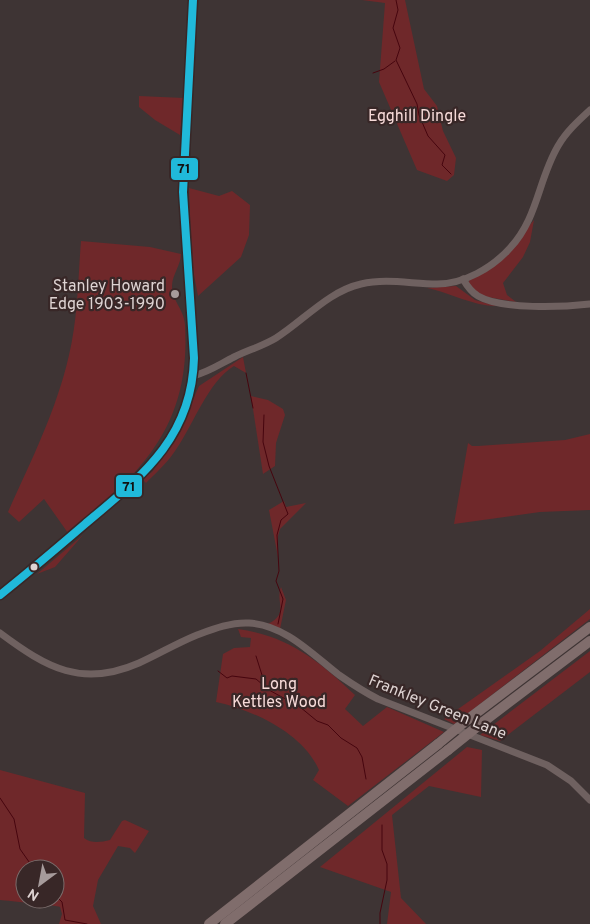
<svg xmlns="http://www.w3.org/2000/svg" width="590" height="924" font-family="Overpass,sans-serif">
<rect width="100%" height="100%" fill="#3e3434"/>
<g fill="#6f282a" fill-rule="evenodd">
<path d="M362 0H405L424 89 437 106 443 131 456 158 454 175 447 181 417 170 379 82 385 3Z"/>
<path d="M139 96 184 98 180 135 155 120 139 107Z"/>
<path d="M189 188 219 196 232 191 250 205 249 235 241 257 198 296 191 259Z"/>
<path d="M534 220 530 242 523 257 503 283 507 295 516 302 482 296 469 286V280L495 265Z"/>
<path d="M81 241 150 247 181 254C181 265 172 275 172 286 172 301 184 309 185 325 191 426 142 473 68 533L44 499 19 522 8 512C31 461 57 409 69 355 78 318 78 278 81 241Z"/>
<path d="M456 286 475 300 497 306C472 306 452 293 427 288Z"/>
<path d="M243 357 246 373 234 366C208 382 194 423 177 448 169 461 157 472 146 483L142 479 152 472 175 441 199 386Z"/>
<path d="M251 396 268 400 283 409 285 415 276 443 275 466 263 474Z"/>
<path d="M590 434V510L540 512 454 524 468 443 472 446H478L565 440Z"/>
<path d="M284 501 286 507 306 503 280 529 278 536V557L269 510Z"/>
<path d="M83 535 55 567 37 574Z"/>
<path d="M281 587 286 600 280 629 268 624C290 613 275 603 281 587Z"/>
<path d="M590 609V619L454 724 444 719 540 651Z"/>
<path d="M238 629C289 636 319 661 355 695L345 709 363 726 387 707 444 732 348 806 313 780 319 770C303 733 253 710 216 702L223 654 234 648 250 647 251 638 241 637Z"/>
<path d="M590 651V672L500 741 480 735Z"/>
<path d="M467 747 482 750 481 797 429 786 392 815 401 898 426 924H387L391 892 320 867Z"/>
<path d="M0 770 85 793 84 838C92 844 101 842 110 840L122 821 125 820 149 831 135 853 130 848 118 846 98 880 93 906 101 924H59L62 914 60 907C57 905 9 901 0 900ZM25 869H55V899H25Z"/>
</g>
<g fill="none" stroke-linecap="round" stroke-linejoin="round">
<g stroke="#46050e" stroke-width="1">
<path d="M396 0 398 10 393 28 400 48 396 60 417 104 419 115 428 136 445 155 442 165 451 174"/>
<path d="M373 73 384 69 395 61"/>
<path d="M246 373 253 408"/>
<path d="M264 415 263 442 269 466 288 514 281 520 277 535 279 571 276 581 283 599 278 624"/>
<path d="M256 656 262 675 261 682"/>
<path d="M218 671 227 678 232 676 256 679 269 690 300 707 317 721 328 725 341 738 357 748 362 757 366 779"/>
<path d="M0 798 14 819 20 849 34 869"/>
<path d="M55 895 62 902 65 920 87 924"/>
<path d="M50 899H51"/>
<path d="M380 924V913L387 880V864L382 850V825"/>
</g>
<g stroke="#6f6160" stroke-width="7">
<path d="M463 279C467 286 471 292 478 296 502 310 563 307 590 304"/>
<path d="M193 376C209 372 220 364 234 357 248 350 263 346 276 338 303 321 329 291 361 284 386 278 412 284 437 284 464 284 492 268 510 248 538 218 538 180 558 146 566 132 578 121 590 110"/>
<path d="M0 595C29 572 57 548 85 524 142 476 192 438 194 358L183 192 193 0"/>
<path d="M0 633C47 668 82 688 139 663 159 654 177 643 197 635 213 629 231 622 249 623 285 625 312 654 339 675 352 684 364 692 378 699L547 765 571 781 590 800"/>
</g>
<g stroke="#806d6c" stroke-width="10">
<path d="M467 720 590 627"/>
<path d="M483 722 590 641"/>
<path d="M209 924 438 744"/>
<path d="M225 924 448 750"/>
</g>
<g stroke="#806d6c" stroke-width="10">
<path d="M438 744 467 720"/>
<path d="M448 750 483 722"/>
</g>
<defs>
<path id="bus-1" d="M0 595C29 572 57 548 85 524 142 476 192 438 194 358L183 192 193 0"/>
</defs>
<use href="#bus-1" stroke="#382727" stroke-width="11"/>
<use href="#bus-1" stroke="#20b9da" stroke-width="8"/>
</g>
<circle fill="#a69b9b" stroke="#382727" stroke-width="2" cx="175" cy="294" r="5"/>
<circle fill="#ded3d2" stroke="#382727" stroke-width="2" cx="34" cy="567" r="4.5"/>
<g text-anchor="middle" stroke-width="4.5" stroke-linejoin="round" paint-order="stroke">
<g font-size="16" fill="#f6dad8" stroke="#382727">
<text x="417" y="121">Egghill Dingle</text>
<text x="279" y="689">Long<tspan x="279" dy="18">Kettles Wood</tspan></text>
</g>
<g font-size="16" fill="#ded3d2" stroke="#382727" text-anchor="end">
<text x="165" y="291">Stanley Howard<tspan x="165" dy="18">Edge 1903-1990</tspan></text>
</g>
<g font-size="16" fill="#ded3d2" stroke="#382727">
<text transform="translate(438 706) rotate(22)" y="6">Frankley Green Lane</text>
</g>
</g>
<g stroke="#382727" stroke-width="2">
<rect x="170" y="157" width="29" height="24" rx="5" fill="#20b9da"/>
<rect x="115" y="474" width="28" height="24" rx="5" fill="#20b9da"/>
</g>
<g font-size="14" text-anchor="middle" font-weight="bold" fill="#111">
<text x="184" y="173">71</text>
<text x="129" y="491">71</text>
</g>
<g transform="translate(40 884) rotate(212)"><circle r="24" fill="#382727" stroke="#7a6c6b"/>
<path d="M0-4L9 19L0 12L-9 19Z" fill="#a69b9b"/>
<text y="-8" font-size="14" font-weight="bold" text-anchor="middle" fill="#ded3d2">N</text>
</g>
</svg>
